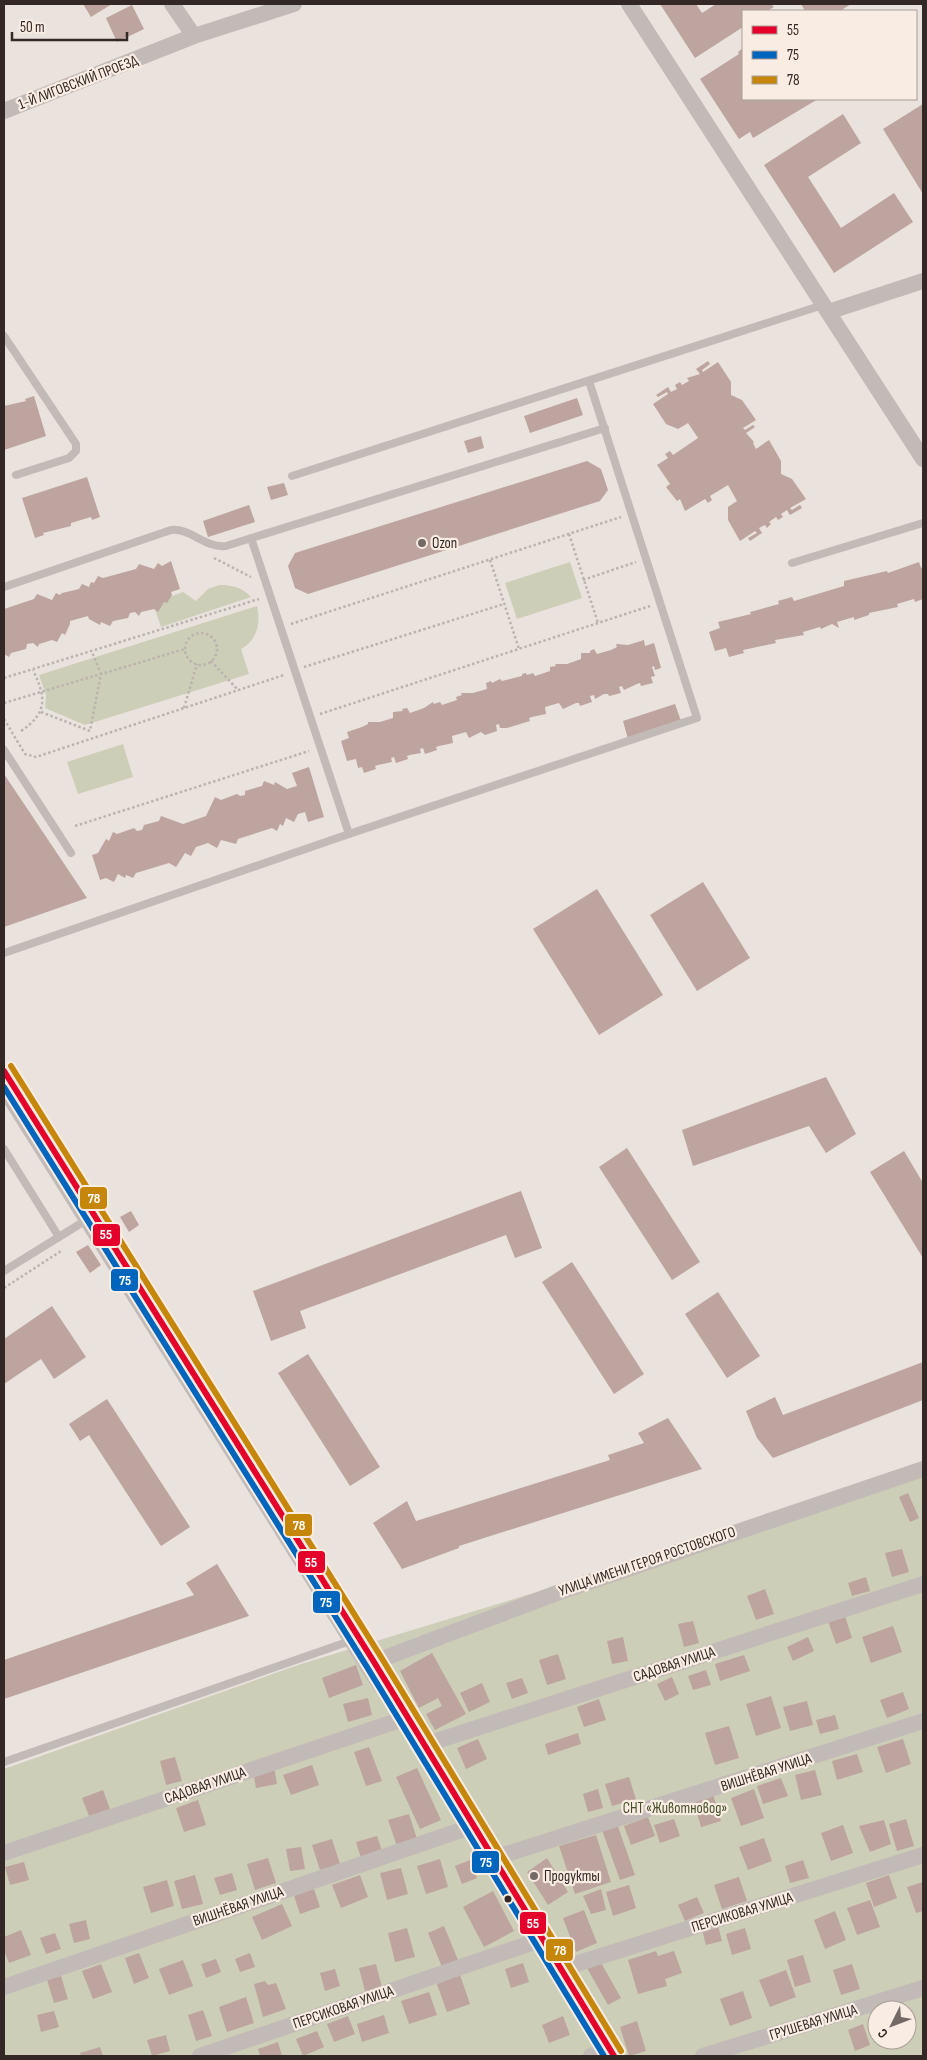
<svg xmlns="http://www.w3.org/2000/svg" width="927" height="2060" font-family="'Sofia Sans Condensed',sans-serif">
<rect width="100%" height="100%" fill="#eae2dd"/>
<g fill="#cdceb7" fill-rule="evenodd">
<path d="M570 562 582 598 517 619 505 583Z"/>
<path d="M219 585C232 585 242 587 251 597L161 627 153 603 183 592 196 601 208 589Z"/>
<path d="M257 606C261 624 257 640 241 649L249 674 85 725 45 708 46 695 39 675Z"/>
<path d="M123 744 133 777 78 794 67 762Z"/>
<path d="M923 1474V2056H4V1769L301 1664ZM877 2010H907V2040H877Z"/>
</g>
<g fill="#bda49e">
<path d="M83 4H112L91 17Z"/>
<path d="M660 4H696L702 13 716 4H771L774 7 767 11H743V27L695 58Z"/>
<path d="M801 4H851L840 11H805Z"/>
<path d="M132 5 144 29 117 42 106 18Z"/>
<path d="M743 48V99H818L753 138 750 132 739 139 700 79 739 54 738 52Z"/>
<path d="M923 104V194L883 129Z"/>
<path d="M843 114 861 143 808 177 841 228 894 193 913 222 834 273 764 165Z"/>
<path d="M708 361 710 364 702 370 703 372 718 362 731 382V395L742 400 756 420 743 428 745 430 753 425 755 427 746 433 754 442 753 443 756 449 769 440 781 461V474L792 479 806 499 790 508 792 510 800 505 802 508 790 515 787 510 781 514 783 517 778 520 776 517 769 522 771 524 767 528 765 525 759 528 762 533 750 541 748 538 757 533 755 531 740 541 728 520V507L737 501 728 485 710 496 712 500 708 503 705 499 685 511 680 499 677 501 666 487 670 484 657 465 668 458 665 454 670 451 673 455 698 438 688 423 678 429 666 424 653 404 668 394 667 392 658 397 656 395 668 387 671 392 677 389 675 385 680 382 682 385 689 381 687 378 700 374 696 369Z"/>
<path d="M34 396 46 436 4 450V406L26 401 25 399Z"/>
<path d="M577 398 583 415 530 433 524 416Z"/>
<path d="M481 436 484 448 468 453 464 441Z"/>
<path d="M587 461 601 469 608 490 600 501 308 594 295 588 288 566 295 553Z"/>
<path d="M87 477 100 517 92 520 91 517 71 523V526L43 533 44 535 35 538 22 498Z"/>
<path d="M284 483 288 495 271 500 267 487Z"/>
<path d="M249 505 255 522 208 537 203 521Z"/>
<path d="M171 561 180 589 171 592 172 595 167 603 164 602 158 612 154 609 141 612 139 616 135 612 130 613 128 618 113 621 110 626 101 622 100 625 89 619 88 616 70 621V624L65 635 62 633 57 642 52 640 39 644 38 647 33 643 27 644 26 649 11 653 9 657 4 654V609L34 599 37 594 52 600 56 593 60 595 62 593 79 589 82 584 89 587 91 582 94 583 98 576 103 578 136 569 139 564 154 569 158 563 162 566Z"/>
<path d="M919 562 921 568 923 567V599L915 602 914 599 897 604 898 607 869 613V615L854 620V617L837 622 839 628 832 624 821 629 820 627 803 632 804 635 775 640 776 643 743 650 744 653 729 657 726 648 715 651 709 632 720 628 718 622 751 614 750 612 779 604 778 601 792 597 794 601 844 586V581L887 571 888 573Z"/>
<path d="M644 640 645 646 654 643 660 664 661 668 655 670 654 666 652 667 655 676 651 677 653 683 641 686 640 683 637 684 624 690 622 686 619 687 621 693 609 696 608 694H604L595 699 594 695 590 696 592 702 580 706 579 703H576L563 709 559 703 545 707 546 714 532 717 529 718 530 721 507 728H500L499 724 496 725 497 731 485 735 481 732 469 738 466 732 452 736 453 743 439 746 436 747 437 750 425 754 423 748 420 749 421 753 410 755 407 756 408 759 396 763 394 757 391 758 392 762 378 765 375 766 376 769 364 773 362 767 358 768 356 759 347 761 341 741 349 738 347 732 362 727 368 724V722H380L393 718V712L403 711 402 709 407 708 410 713 424 708 433 702 434 704 440 702 442 705 457 700 456 697 462 695 461 693H473L487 689 486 683 491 681 492 683 500 679 502 681 522 676V674L526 673 527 675 533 673 535 676 550 671V667L556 666 555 664H567L581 659V653H590V651L594 649 597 654 611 650 617 647 616 644 628 645Z"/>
<path d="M675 704 681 721 628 739 623 721Z"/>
<path d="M309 767 324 817 308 822 305 812 298 814 294 822 286 818 283 826 280 824 277 831 272 828 238 839 236 844 221 840 217 848 208 843 196 847 191 856 185 853 176 867 169 863 136 873 133 878 126 875 125 878 118 874 114 882 106 878 100 880 92 855 98 853 106 839 109 841 113 832 117 834 134 828 137 831 142 830 144 825 159 821 161 816 183 824 206 816 215 797 221 800 237 794 240 796 245 795V791L262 786 264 781 274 785 275 782 287 789 297 786 292 773Z"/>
<path d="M4 774 87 898 4 927Z"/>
<path d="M703 882 750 958 697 991 650 915Z"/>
<path d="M597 889 663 995 599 1035 533 929Z"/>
<path d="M826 1077 856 1134 826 1153 809 1126 693 1166 682 1130Z"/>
<path d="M627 1148 700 1262 672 1280 599 1167Z"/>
<path d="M904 1151 923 1183V1258L870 1172Z"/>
<path d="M521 1191 542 1248 515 1258 506 1235 300 1311 306 1328 271 1341 253 1291Z"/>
<path d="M131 1211 139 1225 129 1232 120 1217Z"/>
<path d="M88 1245 101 1265 90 1273 76 1252Z"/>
<path d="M572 1262 644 1374 614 1394 542 1282Z"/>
<path d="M718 1292 760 1356 727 1378 685 1314Z"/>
<path d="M52 1306 86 1357 54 1379 41 1359 4 1384V1339Z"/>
<path d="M308 1354 380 1467 350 1486 278 1373Z"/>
<path d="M923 1362V1400L773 1458 757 1438 746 1411 775 1397 783 1415Z"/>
<path d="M107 1399 190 1527 161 1546 89 1435 80 1441 69 1424Z"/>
<path d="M668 1418 702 1469 459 1546V1548L402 1569 373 1523 407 1501 416 1521 610 1460 608 1455 644 1443 638 1433Z"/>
<path d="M908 1493 919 1518 910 1522 899 1497Z"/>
<path d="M902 1549 909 1572 892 1577 885 1553Z"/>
<path d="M217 1564 249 1616 4 1699V1660L194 1595 186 1583Z"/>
<path d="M866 1577 870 1591 852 1596 848 1583Z"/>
<path d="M765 1589 774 1614 756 1620 747 1596Z"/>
<path d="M845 1616 852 1638 836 1644 828 1621Z"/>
<path d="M693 1621 699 1643 684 1647 678 1624Z"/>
<path d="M893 1626 902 1652 871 1663 862 1637Z"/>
<path d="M623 1637 628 1661 612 1664 607 1641Z"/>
<path d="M808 1637 814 1651 793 1661 787 1647Z"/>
<path d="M432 1653 466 1714 435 1730 426 1714 442 1706 438 1698 419 1708 400 1671Z"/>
<path d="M558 1654 566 1679 547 1685 539 1660Z"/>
<path d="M744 1655 750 1671 720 1681 715 1664Z"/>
<path d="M356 1665 363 1685 329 1698 322 1678Z"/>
<path d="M706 1670 711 1685 693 1690 688 1676Z"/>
<path d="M672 1677 679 1694 665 1701 657 1684Z"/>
<path d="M522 1678 528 1693 512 1699 506 1683Z"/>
<path d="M482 1683 490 1702 469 1712 460 1693Z"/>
<path d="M903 1692 909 1709 887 1718 880 1700Z"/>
<path d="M771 1696 781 1728 756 1736 746 1704Z"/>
<path d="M368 1698 372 1715 348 1722 343 1704Z"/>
<path d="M599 1699 606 1720 584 1727 577 1707Z"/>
<path d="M807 1701 813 1725 790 1731 783 1707Z"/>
<path d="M835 1715 839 1729 820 1734 816 1720Z"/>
<path d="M729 1726 739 1758 715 1765 705 1733Z"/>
<path d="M578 1733 581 1744 548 1755 545 1744Z"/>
<path d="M478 1739 487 1759 466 1769 457 1748Z"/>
<path d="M903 1739 911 1764 886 1773 877 1747Z"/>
<path d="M369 1747 382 1781 366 1786 354 1752Z"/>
<path d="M857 1754 863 1772 837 1780 832 1761Z"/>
<path d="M175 1757 182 1781 166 1785 160 1761Z"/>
<path d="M312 1765 319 1785 291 1795 283 1775Z"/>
<path d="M274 1767 277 1784 256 1788 253 1771Z"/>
<path d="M417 1768 441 1820 420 1829 396 1777Z"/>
<path d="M815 1770 822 1795 801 1800 795 1775Z"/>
<path d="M629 1777 636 1799 612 1806 605 1784Z"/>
<path d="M781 1778 788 1796 763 1804 757 1786Z"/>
<path d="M598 1789 603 1808 588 1812 583 1794Z"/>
<path d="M754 1789 764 1818 741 1826 731 1798Z"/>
<path d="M103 1790 110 1809 89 1816 82 1798Z"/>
<path d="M713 1794 721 1821 701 1827 693 1799Z"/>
<path d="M198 1800 206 1825 184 1832 176 1808Z"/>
<path d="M409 1814 417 1839 397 1846 388 1820Z"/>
<path d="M648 1817 655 1836 631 1845 624 1826Z"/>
<path d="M674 1819 680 1836 660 1843 654 1825Z"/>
<path d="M906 1819 914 1846 897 1851 889 1824Z"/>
<path d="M884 1820 891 1844 870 1852 859 1826Z"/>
<path d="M617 1824 635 1875 620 1880 602 1830Z"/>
<path d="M843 1825 853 1853 831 1861 821 1833Z"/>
<path d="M596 1835 611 1882 575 1894 559 1846Z"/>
<path d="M377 1836 382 1851 361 1858 356 1842Z"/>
<path d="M764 1838 772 1861 748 1870 739 1847Z"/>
<path d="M332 1839 340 1864 320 1870 312 1845Z"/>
<path d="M301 1847 305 1869 290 1871 286 1849Z"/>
<path d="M268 1858 276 1883 255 1890 247 1864Z"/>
<path d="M547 1858 568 1892 548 1905 527 1872Z"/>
<path d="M440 1859 448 1887 426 1894 417 1866Z"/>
<path d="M470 1860 477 1878 462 1884 455 1866Z"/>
<path d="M803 1860 809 1878 790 1883 785 1866Z"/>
<path d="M24 1862 29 1880 10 1885 5 1867Z"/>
<path d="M401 1868 408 1894 387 1900 380 1873Z"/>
<path d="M232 1873 237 1890 220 1895 214 1878Z"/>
<path d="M195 1875 203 1904 182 1909 174 1881Z"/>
<path d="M360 1875 368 1897 341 1908 332 1885Z"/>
<path d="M889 1875 897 1898 874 1907 866 1883Z"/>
<path d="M739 1877 747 1901 722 1909 714 1885Z"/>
<path d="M167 1880 174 1906 151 1913 143 1887Z"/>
<path d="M923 1882V1911L916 1913 907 1887Z"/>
<path d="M629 1885 636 1908 613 1916 606 1892Z"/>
<path d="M314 1889 320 1907 300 1914 294 1896Z"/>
<path d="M601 1889 606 1910 591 1914 583 1896Z"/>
<path d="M493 1891 514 1931 484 1947 463 1907Z"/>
<path d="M697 1897 704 1913 685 1921 678 1905Z"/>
<path d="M870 1900 880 1927 857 1935 847 1908Z"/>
<path d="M282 1904 292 1926 262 1940 252 1917Z"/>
<path d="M584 1910 597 1943 576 1952 563 1918Z"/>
<path d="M835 1911 846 1940 825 1949 814 1920Z"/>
<path d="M86 1920 90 1939 74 1943 69 1924Z"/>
<path d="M444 1926 458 1960 442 1967 428 1933Z"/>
<path d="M718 1926 722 1941 706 1945 702 1930Z"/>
<path d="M407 1928 415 1957 395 1962 388 1933Z"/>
<path d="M745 1928 751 1949 732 1955 726 1934Z"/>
<path d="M21 1930 31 1955 9 1963 4 1950V1937Z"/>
<path d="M55 1933 61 1949 46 1954 40 1938Z"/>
<path d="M656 1951 658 1956 674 1951 682 1973 665 1979 667 1986 638 1994 628 1960Z"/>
<path d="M139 1953 149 1978 134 1984 125 1958Z"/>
<path d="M250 1953 255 1967 240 1972 235 1959Z"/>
<path d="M803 1955 811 1982 795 1987 787 1960Z"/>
<path d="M216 1959 221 1972 206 1978 201 1964Z"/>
<path d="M183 1960 193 1986 169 1995 159 1969Z"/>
<path d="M600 1961 621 1998 608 2005 587 1968Z"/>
<path d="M523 1963 529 1982 511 1988 505 1969Z"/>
<path d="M101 1964 112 1992 93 1999 82 1971Z"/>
<path d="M376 1964 382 1987 365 1991 359 1968Z"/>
<path d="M852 1964 860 1989 841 1995 833 1970Z"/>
<path d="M335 1969 340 1986 325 1991 320 1973Z"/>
<path d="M786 1970 796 1997 770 2007 759 1980Z"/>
<path d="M460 1975 470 2004 447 2012 437 1984Z"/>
<path d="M61 1976 68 1999 54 2003 47 1980Z"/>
<path d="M265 1981 268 1985 276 1983 286 2009 263 2017 254 1984Z"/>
<path d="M743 1991 752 2018 730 2026 720 1999Z"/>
<path d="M429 1992 437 2015 409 2024 401 2001Z"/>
<path d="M246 1997 254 2023 227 2032 219 2007Z"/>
<path d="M203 2010 212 2036 196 2041 188 2015Z"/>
<path d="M54 2011 59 2027 41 2032 37 2015Z"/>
<path d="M384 2015 389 2033 362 2042 357 2024Z"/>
<path d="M348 2016 355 2034 334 2042 327 2024Z"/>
<path d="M563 2016 570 2035 549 2043 542 2025Z"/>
<path d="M637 2021 646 2051 629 2056 620 2027Z"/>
<path d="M863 2024 870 2045 855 2051 848 2030Z"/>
<path d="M317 2031 324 2047 303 2056 296 2039Z"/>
<path d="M166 2035 170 2051 152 2056 147 2040Z"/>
<path d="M278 2042 282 2056H260L258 2049Z"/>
<path d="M100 2047 103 2056H81L80 2053Z"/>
</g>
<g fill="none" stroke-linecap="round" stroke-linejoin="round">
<g stroke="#bbb3af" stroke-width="2.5" stroke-dasharray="2.5 2.5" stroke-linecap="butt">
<path d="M569 534 598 623"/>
<path d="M214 558 251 577"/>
<path d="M490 560 519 649"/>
<path d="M583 580 636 562"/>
<path d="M291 624 621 517"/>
<circle cx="201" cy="649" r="16"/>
<path d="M211 661 238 690"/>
<path d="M304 667 504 604"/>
<path d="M4 678 259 599"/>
<path d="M4 703 185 649"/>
<path d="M184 708 197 664"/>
<path d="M41 712 90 731 101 674 92 652"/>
<path d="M320 714 650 606"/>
<path d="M4 719 25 754 36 757 284 675"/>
<path d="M21 731C48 713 46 697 33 670"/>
<path d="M75 826 309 751"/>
<path d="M4 1288 61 1251"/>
</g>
<g stroke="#c2bab6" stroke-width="8">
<path d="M4 336 76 444V451L69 458 16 475"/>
<path d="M292 476 823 305"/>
<path d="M251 538 349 834"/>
<path d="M792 563 923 523"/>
<path d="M4 587 171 530C191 528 204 548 226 546L605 428"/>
<path d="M4 750 71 853"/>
<path d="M4 953 349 834 697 718 589 381"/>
<path d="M4 1149 59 1237"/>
<path d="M4 1271 88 1219"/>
<path d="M4 1762 353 1640"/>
</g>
<g stroke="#c2bab6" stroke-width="16">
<path d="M172 4 194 36"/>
<path d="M629 4 923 459"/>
<path d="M4 111 194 36 294 4"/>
<path d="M828 312 923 281"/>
<path d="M374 1662 557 1593 923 1469"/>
<path d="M424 1745 923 1584"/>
<path d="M4 1853 406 1718"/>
<path d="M494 1858 923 1721"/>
<path d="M560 1969 923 1855"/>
<path d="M4 1987 473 1826"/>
<path d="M200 2056 543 1939"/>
<path d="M591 2056 610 2050"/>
<path d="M703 2056 923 1988"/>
</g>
<path stroke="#c2bab6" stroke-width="20" d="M4 1084 370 1666 424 1745 614 2056"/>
<defs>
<path id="bus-1" d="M4 1071 374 1662 614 2056"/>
<path id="bus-2" d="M4 1087 367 1667 604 2056"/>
<path id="bus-3" d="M11 1066 381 1657 621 2051"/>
</defs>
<use href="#bus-1" stroke="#f8ece3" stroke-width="10"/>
<use href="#bus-2" stroke="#f8ece3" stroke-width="10"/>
<use href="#bus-3" stroke="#f8ece3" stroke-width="10"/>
<use href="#bus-1" stroke="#e4002b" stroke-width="6"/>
<use href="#bus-2" stroke="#0065bd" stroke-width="6"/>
<use href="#bus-3" stroke="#c68609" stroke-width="6"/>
</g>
<g fill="#736965" stroke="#f8ece3" stroke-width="2">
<circle cx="422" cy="543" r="5"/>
<circle cx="534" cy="1876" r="5"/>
</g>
<circle fill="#332825" stroke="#f8ece3" stroke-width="2" cx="508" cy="1899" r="4.5"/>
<g text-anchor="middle" stroke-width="4.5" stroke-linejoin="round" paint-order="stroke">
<g font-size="15" fill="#332825" stroke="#f8ece3">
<text transform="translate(78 82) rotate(-21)" y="5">1-Й ЛИГОВСКИЙ ПРОЕЗД</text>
<text transform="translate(647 1561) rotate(-19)" y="5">УЛИЦА ИМЕНИ ГЕРОЯ РОСТОВСКОГО</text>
<text transform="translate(674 1664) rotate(-18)" y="5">САДОВАЯ УЛИЦА</text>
<text transform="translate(766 1772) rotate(-18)" y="5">ВИШНЁВАЯ УЛИЦА</text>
<text transform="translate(205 1785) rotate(-19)" y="5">САДОВАЯ УЛИЦА</text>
<text transform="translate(238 1906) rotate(-19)" y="5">ВИШНЁВАЯ УЛИЦА</text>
<text transform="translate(742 1912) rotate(-17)" y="5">ПЕРСИКОВАЯ УЛИЦА</text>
<text transform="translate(343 2007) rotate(-19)" y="5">ПЕРСИКОВАЯ УЛИЦА</text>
<text transform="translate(813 2022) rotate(-17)" y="5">ГРУШЕВАЯ УЛИЦА</text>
</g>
<g font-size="15" fill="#332825" stroke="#f8ece3" text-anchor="start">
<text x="432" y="548">Ozon</text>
<text x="544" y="1881">Продукты</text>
</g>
<g font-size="15" fill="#47502a" stroke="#f8ece3">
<text x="675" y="1813">СНТ «Животновод»</text>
</g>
</g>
<g stroke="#f8ece3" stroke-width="2">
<rect x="79" y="1186" width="29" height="24" rx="5" fill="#c68609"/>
<rect x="92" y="1223" width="29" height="24" rx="5" fill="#e4002b"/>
<rect x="110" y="1268" width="29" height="24" rx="5" fill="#0065bd"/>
<rect x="284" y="1513" width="29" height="24" rx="5" fill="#c68609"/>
<rect x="297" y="1550" width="29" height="24" rx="5" fill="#e4002b"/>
<rect x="312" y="1590" width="29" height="24" rx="5" fill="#0065bd"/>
<rect x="471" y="1850" width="29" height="24" rx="5" fill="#0065bd"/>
<rect x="519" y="1911" width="28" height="24" rx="5" fill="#e4002b"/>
<rect x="545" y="1938" width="29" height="24" rx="5" fill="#c68609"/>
</g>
<g font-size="14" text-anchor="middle" font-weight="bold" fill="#fff">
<text x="94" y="1203">78</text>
<text x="106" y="1239">55</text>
<text x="125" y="1285">75</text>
<text x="299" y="1530">78</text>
<text x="311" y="1567">55</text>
<text x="326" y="1607">75</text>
<text x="486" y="1867">75</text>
<text x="533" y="1928">55</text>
<text x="560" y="1955">78</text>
</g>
<rect width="927" height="2060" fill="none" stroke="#332825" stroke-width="10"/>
<rect x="742" y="10" width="175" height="90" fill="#f8ece3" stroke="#a99e97"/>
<rect x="752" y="26" width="25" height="8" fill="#e4002b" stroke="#a99e97"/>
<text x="787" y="35" font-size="15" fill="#332825">55</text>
<rect x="752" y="51" width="25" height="8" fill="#0065bd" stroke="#a99e97"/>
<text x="787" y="60" font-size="15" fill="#332825">75</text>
<rect x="752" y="76" width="25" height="8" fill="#c68609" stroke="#a99e97"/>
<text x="787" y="85" font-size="15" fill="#332825">78</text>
<g transform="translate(892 2025) rotate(228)"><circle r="24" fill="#f8ece3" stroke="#a99e97"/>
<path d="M0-4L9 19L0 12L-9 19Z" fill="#736965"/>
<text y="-8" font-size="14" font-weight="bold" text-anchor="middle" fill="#332825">С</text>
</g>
<path d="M12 32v8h115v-8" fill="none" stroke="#332825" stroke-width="2.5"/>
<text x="20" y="32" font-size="15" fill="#332825" stroke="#f8ece3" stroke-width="4" paint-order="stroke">50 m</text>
</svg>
